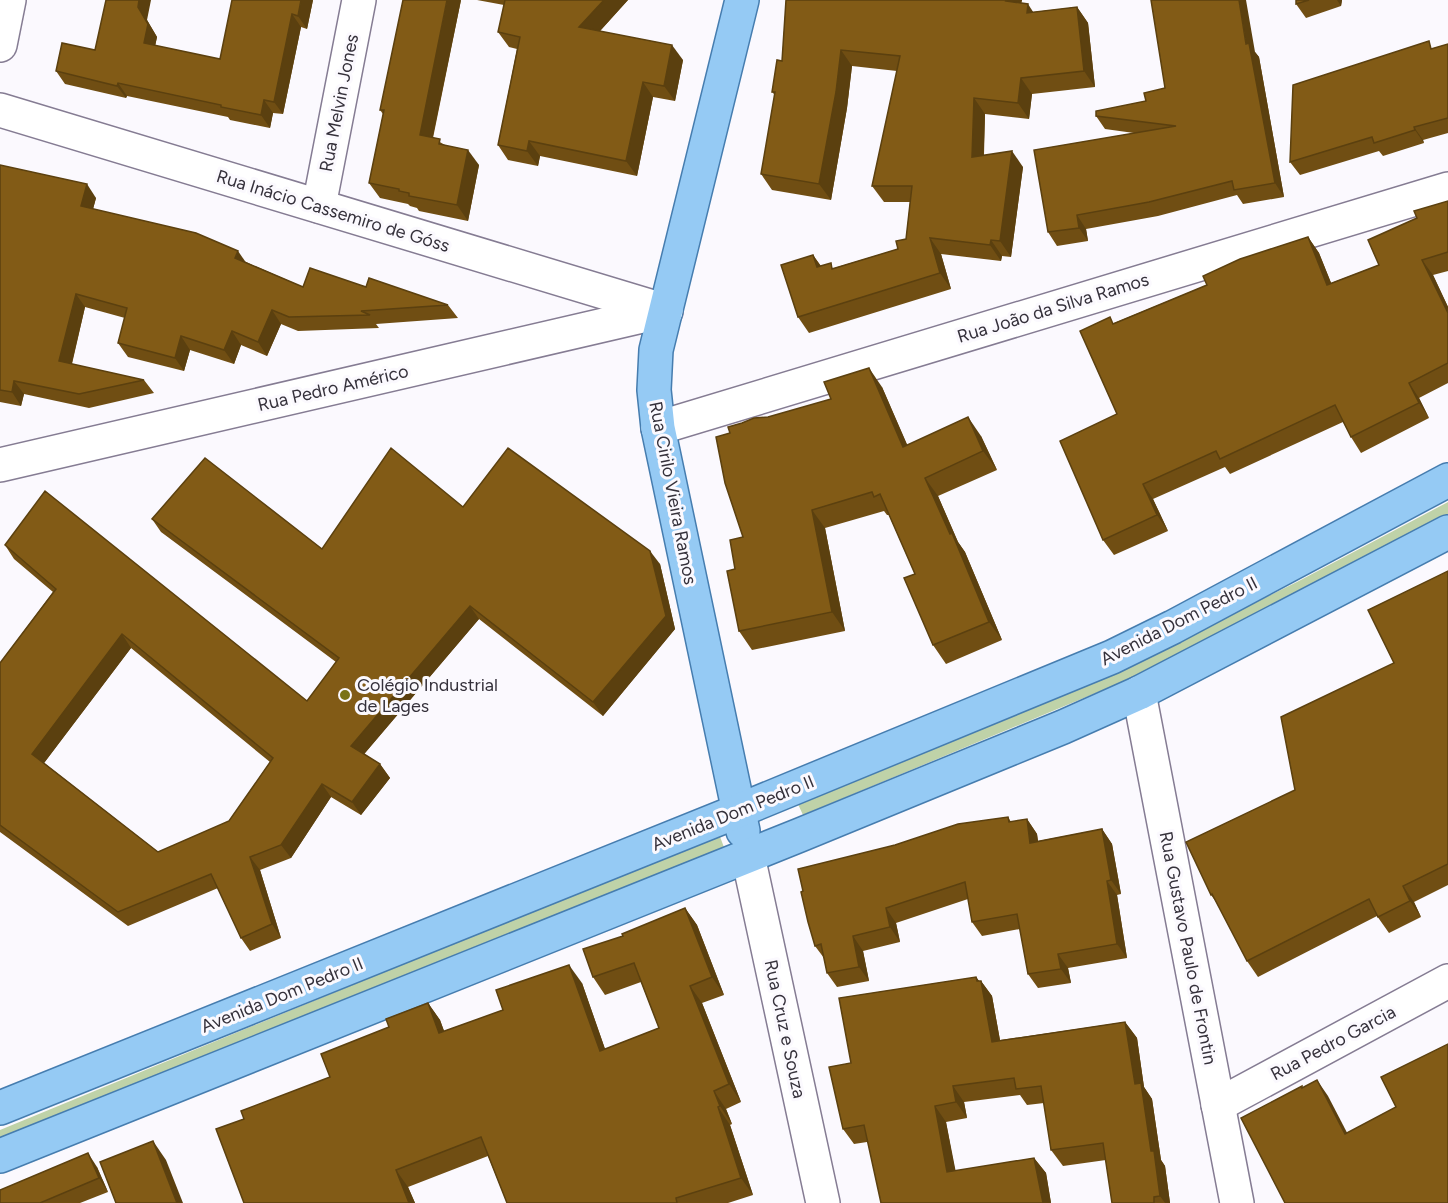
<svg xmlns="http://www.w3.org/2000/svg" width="1448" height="1203" font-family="Figtree,sans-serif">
<rect width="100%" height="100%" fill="#fbf9fe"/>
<g fill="#bfd2a8">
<path d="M1448 502V517L1206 647 803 815 797 802 1135 662 1297 582Z"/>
<path d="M719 834 725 850 0 1145V1130Z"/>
</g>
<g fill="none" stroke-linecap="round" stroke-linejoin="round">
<defs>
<g id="minor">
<path d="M0 45 9 0"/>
<path d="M0 110 666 311"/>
<path d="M319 206 359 0"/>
<path d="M658 428 1448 189"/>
<path d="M0 465 664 311"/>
<path d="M1139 693 1237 1203"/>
<path d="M748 856 823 1203"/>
<path d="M1218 1105 1448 981"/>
</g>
<g id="major">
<path d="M742 0 656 350 654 390 658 428 743 831"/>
<path d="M0 1108 738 811 1112 657 1173 627 1448 480"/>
<path d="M0 1156 800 835 1063 727 1139 693 1448 532"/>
</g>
</defs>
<use href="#minor" stroke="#857c93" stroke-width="36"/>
<use href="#major" stroke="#467daf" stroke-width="36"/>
<use href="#minor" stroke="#fff" stroke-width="33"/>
<use href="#major" stroke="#95caf4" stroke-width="33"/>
</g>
<g fill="#704e13" fill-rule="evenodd">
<path d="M313 0 307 29 301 27 283 114 273 113 270 128 230 120 228 117 127 96 126 98 65 84 56 71 147 20 157 37 155 46 220 59Z"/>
<path d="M461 0 433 138 479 165 468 221 419 211 417 208 410 206 408 204 380 198 369 183 383 114 380 110Z"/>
<path d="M477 0H628L600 31 683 60 675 101 653 97 637 176 540 156 538 166 508 160 498 145 517 49 509 47 498 32 504 5Z"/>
<path d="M786 0H1022L1021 3 1033 12 1077 7 1088 23 1095 87 1032 94 1029 119 985 114 984 155 1023 167 1011 257 1002 256 1001 261 941 254 951 289 809 333 798 317 813 255 821 266 834 268 898 249 906 239 910 202H884L872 186 897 71 852 66 847 108 831 200 772 190 761 174 775 95 772 92 782 61Z"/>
<path d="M1296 0H1342L1341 6 1306 18 1296 4Z"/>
<path d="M1448 44V133L1423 140 1424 143 1383 156 1379 151 1300 175 1290 162 1434 48Z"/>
<path d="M1255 52 1259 57 1284 197 1243 204 1237 195 1158 216 1086 229 1088 241 1057 246 1048 232 1134 133 1105 129 1096 116 1146 101 1165 88Z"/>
<path d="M0 165 96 198 93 209 246 262 303 287H366L448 305 458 318 376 324 379 328 298 331 281 324 267 356 241 345 234 364 190 350 184 371 128 357 118 343 125 318 85 307 72 364 144 380 154 393 89 408 24 394 21 406 0 402Z"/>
<path d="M1448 201V271L1433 275 1448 307V383L1419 398 1429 418 1361 453 1351 437 1343 422 1230 474 1225 467 1153 499 1168 531 1114 555 1103 540 1117 414 1114 323 1207 285 1308 237 1319 253 1331 283 1379 265 1417 218Z"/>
<path d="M882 387 907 445 981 436 997 470 938 496 958 542 965 552 1002 640 946 664 933 645 915 574 889 515H887L884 511 825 528 845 631 752 650 739 631 735 569 743 537 730 433 768 417Z"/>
<path d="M463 507 660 564 675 629 603 716 479 619 364 754 380 764 390 778 361 815 331 797 291 858 260 870 281 938 250 951 241 938 218 888 128 926 0 832V663L53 592 14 559 5 545 307 701 336 662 161 532 152 519 322 549ZM131 648 270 762 229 821 158 852 44 763Z"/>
<path d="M1448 571V885L1414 902 1421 917 1389 933 1377 916 1258 977 1247 961 1217 903 1211 895 1295 790 1394 663Z"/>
<path d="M1008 817 1011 822 1027 819 1037 834 1038 841 1102 829 1112 844 1121 894 1117 895 1127 958 1068 968 1071 983 1038 988 1028 974 1020 929 982 936 972 922 968 899 896 923 900 942 863 951 869 981 837 987 827 973 824 958 815 946Z"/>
<path d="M685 908 697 925 724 995 702 1003 741 1102 726 1109 732 1124 730 1125 753 1195 728 1203H507L488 1156 408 1187 415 1203H244V1119L330 1077 389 1027 428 1003 440 1020 444 1031 582 983 605 1049 659 1028 641 982 605 995 593 977 623 936Z"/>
<path d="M976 977 979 981H981L992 996 1000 1040 1125 1022 1137 1038 1144 1087 1152 1099 1161 1160 1165 1166 1170 1203H1112L1106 1160 1063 1166 1051 1150 1044 1103 1027 1105 1020 1095 964 1102 967 1118 946 1122 955 1171 1034 1158 1046 1173 1051 1203 867 1142 854 1144 843 1129 851 1063Z"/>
<path d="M97 1167 108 1192 80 1203H0Z"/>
</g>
<g fill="#5b400f">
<path d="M139 0H151L147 20 157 37 153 56 144 43 138 7Z"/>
<path d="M301 0H313L307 29 298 16Z"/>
<path d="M447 0H461L430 150 420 135Z"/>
<path d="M604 0H628L590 42 579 27Z"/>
<path d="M1007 0H1022L1018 17 1006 1Z"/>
<path d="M1239 0H1246L1255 52 1259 57 1284 197 1275 183 1246 44Z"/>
<path d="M1337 0H1342L1341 6Z"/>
<path d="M1028 4 1039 21 1027 13Z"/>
<path d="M1077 7 1088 23 1095 87 1084 71Z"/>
<path d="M292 14 301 27 283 114 274 102Z"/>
<path d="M672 45 683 60 675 101 664 86Z"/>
<path d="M841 50 852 66 847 108 831 200 819 184Z"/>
<path d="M1021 78 1032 94 1029 119 1018 103Z"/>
<path d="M643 82 653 97 637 176 626 161Z"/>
<path d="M118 83 127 96 126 98 117 86Z"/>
<path d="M974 98 985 114 983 173 972 157Z"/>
<path d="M264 100 273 113 270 128 261 115Z"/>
<path d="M1414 127 1423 140 1424 143 1415 130Z"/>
<path d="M529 141 540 156 538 166 527 151Z"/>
<path d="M468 150 479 165 468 221 457 205Z"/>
<path d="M1012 151 1023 167 1011 257 1000 241Z"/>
<path d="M87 184 96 198 90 220 81 206Z"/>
<path d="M1077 215 1086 229 1088 241 1079 228Z"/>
<path d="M1308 237 1319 253 1338 300 1327 285Z"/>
<path d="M930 238 941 254 951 289 940 273Z"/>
<path d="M991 240 1002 256 1001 261 990 245Z"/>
<path d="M238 251 247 264 235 258Z"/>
<path d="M813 255 824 271 817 267Z"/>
<path d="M1422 260 1433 275 1448 307V313Z"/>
<path d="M76 294 85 307 69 375 59 361Z"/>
<path d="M272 310 281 324 267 356 258 342Z"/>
<path d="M232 331 241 345 234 364 224 350Z"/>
<path d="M181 336 190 350 184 371 175 358Z"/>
<path d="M869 368 882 387 916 465 903 447Z"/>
<path d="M14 381 24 394 21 406 12 392Z"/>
<path d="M1409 383 1419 398 1429 418 1419 403Z"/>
<path d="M968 417 981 436 997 470 983 451Z"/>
<path d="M925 478 938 496 958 542 965 552 1002 640 989 622Z"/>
<path d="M1143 484 1153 499 1168 531 1157 515Z"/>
<path d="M812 510 825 528 845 631 832 612Z"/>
<path d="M650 551 660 564 675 629 603 716 593 702Z"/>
<path d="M470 606 479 619 360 759 351 746Z"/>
<path d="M122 634 131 648 41 767 32 754Z"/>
<path d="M380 764 390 778 361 815 352 802Z"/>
<path d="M322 784 331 797 291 858 281 845Z"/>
<path d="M1027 819 1037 834 1040 857 1030 843Z"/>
<path d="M1102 829 1112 844 1121 894 1111 880Z"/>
<path d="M250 857 260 870 281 938 272 924Z"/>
<path d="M1107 881 1117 895 1127 958 1117 944Z"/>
<path d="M1403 886 1414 902 1421 917 1410 901Z"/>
<path d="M685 908 697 925 724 995 712 977Z"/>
<path d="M886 908 896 923 900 942 890 927Z"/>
<path d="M853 936 863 951 869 981 859 967Z"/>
<path d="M1058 954 1068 968 1071 983 1061 969Z"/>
<path d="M569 965 582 983 612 1069 600 1051Z"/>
<path d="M976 977 982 985 981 981 992 996 1003 1057 992 1042Z"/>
<path d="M690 986 702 1003 741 1102 729 1084Z"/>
<path d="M428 1003 440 1020 451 1050 439 1033Z"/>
<path d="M1125 1022 1137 1038 1144 1087 1152 1099 1161 1160 1165 1166 1170 1203H1165L1160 1196 1151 1151 1135 1084Z"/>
<path d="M1317 1080 1328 1096 1356 1150 1345 1134Z"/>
<path d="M953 1086 964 1102 967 1118 956 1102Z"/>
<path d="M714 1091 726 1109 732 1124 720 1106Z"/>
<path d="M935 1106 946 1122 959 1188 947 1172Z"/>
<path d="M718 1107 730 1125 753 1195 741 1178Z"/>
<path d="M153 1141 166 1160 183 1203H177Z"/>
<path d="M88 1153 97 1167 108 1192 99 1178Z"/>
<path d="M1034 1158 1046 1173 1051 1203H1043Z"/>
<path d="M396 1170 408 1187 415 1203H409Z"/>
</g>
<g fill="#825b16" stroke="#5b400f" stroke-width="1.5" fill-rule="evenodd">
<path d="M106 0H139L138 7 148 24 144 43 220 59 232 0H301L298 16 292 14 274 102 264 100 261 115 221 107V105L118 83 117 86 56 71 62 43 95 50Z"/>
<path d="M403 0H447L420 135 440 139 439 144 468 150 457 205 409 196V193L399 191V189L369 183 384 110H380Z"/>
<path d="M505 0H604L579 27 672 45 664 86 643 82 626 161 529 141 527 151 498 145 520 37 498 32Z"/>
<path d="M786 0H1007L1006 1 1028 4 1027 13 1077 7 1084 71 1021 78 1018 103 974 98 972 157 1012 151 1000 241 991 240 990 245 930 238 940 273 798 317 781 265 813 255 817 267 831 263 832 269 898 249 896 241 906 239 912 186H872L900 56 841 50 836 92 819 184 761 174 775 92H772L777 60 782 61Z"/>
<path d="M1151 0H1239L1246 44 1249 43 1275 183 1234 190 1232 181 1149 202 1077 215 1079 228 1048 232 1034 150 1176 126 1096 116V111L1146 101 1144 93 1165 88Z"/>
<path d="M1296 0H1309L1296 4Z"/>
<path d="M1429 41 1431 49 1448 44V118L1414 127 1415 130 1374 143 1372 137 1290 162 1293 85Z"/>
<path d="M0 165 87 184 81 206 196 233 238 251 235 258 303 287 310 268 366 287 369 278 448 305 361 311 370 315 289 317 272 310 258 342 232 331 224 350 181 336 175 358 118 343 127 308 76 294 59 361 144 380 79 394 14 381 12 392 0 390Z"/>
<path d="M1448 201V252L1422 260 1448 313V363L1409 383 1419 403 1351 437 1335 405 1220 459 1216 451 1143 484 1157 515 1103 540 1060 441 1117 414 1080 331 1110 317 1113 324 1207 285 1203 276 1240 259 1308 237 1327 285 1379 265 1368 240 1417 218 1414 211Z"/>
<path d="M869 368 903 447 968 417 983 451 925 478 950 534 952 533 989 622 933 645 904 578 915 574 880 494 874 497 872 492 812 510 832 612 739 631 727 571 735 569 730 540 743 537 725 483 716 437 730 433 728 427 742 423 754 418 768 417 831 399 824 382Z"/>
<path d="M391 448 463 507 508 448 650 551 666 616 593 702 470 606 351 746 380 764 352 802 322 784 281 845 250 857 272 924 241 938 211 874 118 912 0 825V663L56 589 5 545 45 491 307 701 339 658 152 519 205 458 322 549ZM122 634 273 758 229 821 158 852 32 754Z"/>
<path d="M1448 571V864L1403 886 1410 901 1378 917 1369 899 1247 961 1212 894 1211 895 1186 842 1295 790 1281 717 1394 663 1368 610Z"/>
<path d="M1008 817 1009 822 1027 819 1030 843 1102 829 1111 880 1107 881 1117 944 1058 954 1061 969 1028 974 1017 914 972 922 965 882 886 908 890 927 853 936 859 967 827 973 821 944 815 946 808 922 801 892 803 891 798 869 895 845 958 824Z"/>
<path d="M685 908 712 977 690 986 729 1084 714 1091 720 1106 718 1107 741 1178 676 1198 677 1203H507L481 1137 396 1170 409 1203H244L216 1129 244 1119 241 1111 330 1077 321 1054 389 1027 386 1019 428 1003 439 1033 503 1010 496 990 569 965 600 1051 659 1028 634 963 593 977 583 949 623 936 622 934Z"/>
<path d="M976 977 977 981H981L992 1042 1125 1022 1135 1084 1141 1083 1151 1151H1154L1160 1196 1154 1197V1203H1112L1103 1143 1051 1150 1041 1086 1016 1089 1014 1078 953 1086 956 1102 935 1106 947 1172 1034 1158 1043 1203H881L864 1125 843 1129 829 1067 851 1063 839 998Z"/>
<path d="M1448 1044V1203H1285L1241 1118 1302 1086V1088L1317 1080 1345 1134 1396 1107 1381 1077Z"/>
<path d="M153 1141 177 1203H116L100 1162Z"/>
<path d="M88 1153 99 1178 40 1203H0V1190Z"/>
</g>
<circle fill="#7a7316" stroke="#fbf9fe" stroke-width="2" cx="345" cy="695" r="6"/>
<g text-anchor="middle" stroke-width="6" stroke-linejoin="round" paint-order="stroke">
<g font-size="18" fill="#35313b" stroke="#fbf9fe">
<text transform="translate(339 103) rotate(-79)" y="6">Rua Melvin Jones</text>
<text transform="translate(333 211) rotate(17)" y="6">Rua Inácio Cassemiro de Góss</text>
<text transform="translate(1053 308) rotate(-17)" y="6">Rua João da Silva Ramos</text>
<text transform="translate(333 388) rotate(-13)" y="6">Rua Pedro Américo</text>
<text transform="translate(673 493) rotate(79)" y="6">Rua Cirilo Vieira Ramos</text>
<text transform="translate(1179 621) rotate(-27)" y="6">Avenida Dom Pedro II</text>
<text transform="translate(733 813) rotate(-22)" y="6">Avenida Dom Pedro II</text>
<text transform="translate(1188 948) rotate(79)" y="6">Rua Gustavo Paulo de Frontin</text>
<text transform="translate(282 995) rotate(-22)" y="6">Avenida Dom Pedro II</text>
<text transform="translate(785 1029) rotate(78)" y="6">Rua Cruz e Souza</text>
<text transform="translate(1333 1043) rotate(-28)" y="6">Rua Pedro Garcia</text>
</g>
<g font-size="18" fill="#35313b" stroke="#fbf9fe" text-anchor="start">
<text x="357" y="691">Colégio Industrial<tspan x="357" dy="21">de Lages</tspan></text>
</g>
</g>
</svg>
